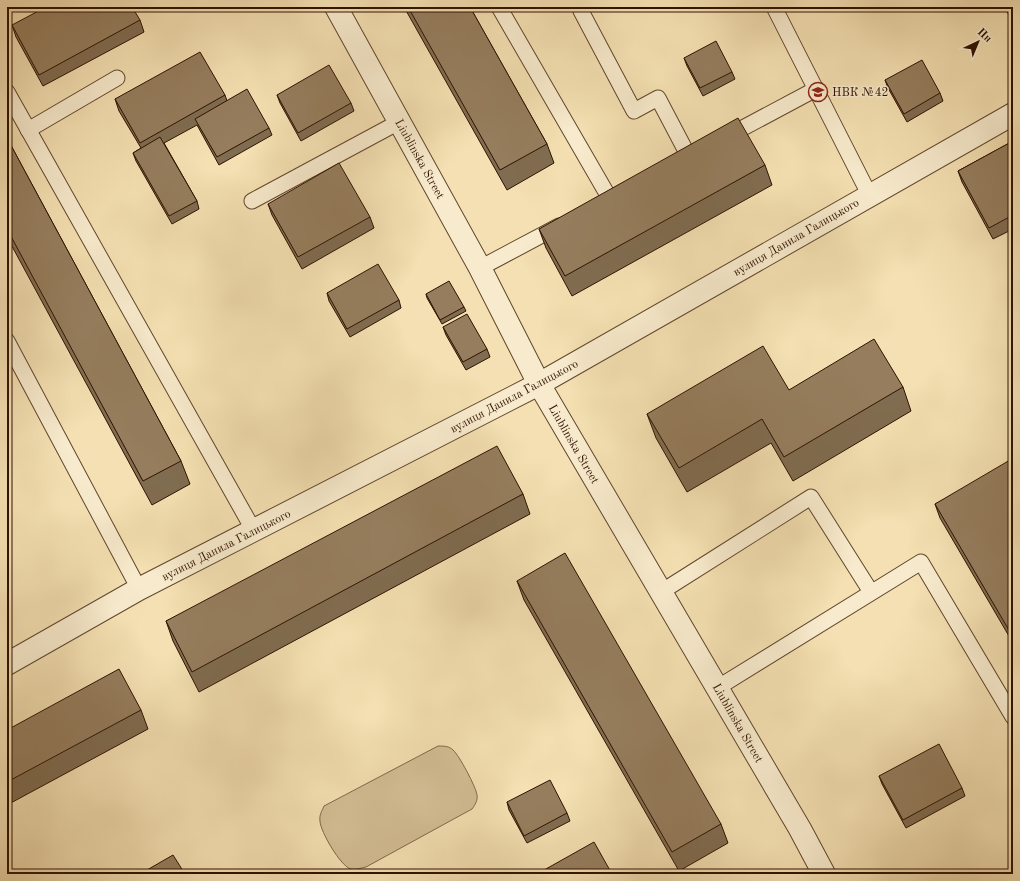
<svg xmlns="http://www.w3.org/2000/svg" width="1020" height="881" font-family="'Old Standard TT',serif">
<rect width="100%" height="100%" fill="#f4e0b2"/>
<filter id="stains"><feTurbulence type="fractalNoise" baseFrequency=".005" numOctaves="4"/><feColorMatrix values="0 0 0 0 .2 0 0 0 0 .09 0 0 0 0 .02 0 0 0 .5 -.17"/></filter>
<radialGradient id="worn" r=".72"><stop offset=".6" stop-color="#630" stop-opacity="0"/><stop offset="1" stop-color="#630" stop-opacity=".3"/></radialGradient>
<path fill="#d3bd94" stroke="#81684a" d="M438 746C444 746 449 746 453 750 459 755 476 787 477 795 478 800 475 805 472 809L366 867C361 868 356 870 351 869 341 867 320 831 320 821 319 815 322 811 324 806Z"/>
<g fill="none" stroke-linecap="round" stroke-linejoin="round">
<defs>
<g id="service">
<path d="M499 7 610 199"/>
<path d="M774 7 870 196"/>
<path d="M581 11 634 111 658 98 689 157"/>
<path d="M7 92 254 531"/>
<path d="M28 130 117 78"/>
<path d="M726 137 816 89"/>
<path d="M252 201 399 122"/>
<path d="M480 268 559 226"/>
<path d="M7 341 139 589"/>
<path d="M661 592 811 497 871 592"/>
<path d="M717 688 921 562 1013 717"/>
</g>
<g id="minor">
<path d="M336 7 480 268 539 384 800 829 824 874"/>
<path d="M7 664 139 589 539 384 1013 114"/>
</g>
</defs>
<use href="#service" stroke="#60462c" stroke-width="17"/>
<use href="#minor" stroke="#60462c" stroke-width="24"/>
<path stroke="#2f1200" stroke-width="2.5" stroke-dasharray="1 2" stroke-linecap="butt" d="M10 871V874"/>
<use href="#service" stroke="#f8ebcd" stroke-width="15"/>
<use href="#minor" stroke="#f8ebcd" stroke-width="22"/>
</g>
<g fill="#806c50" stroke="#2f1200">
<path d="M251 7H259L253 11Z"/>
<path d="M404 7H470L547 144 554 163 507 190Z"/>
<path d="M1005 7H1013V24Z"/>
<path d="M140 20 144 32 43 86 16 37 12 25Z"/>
<path d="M684 58 732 72 735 79 703 96 687 66Z"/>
<path d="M885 80 940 93 943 101 907 122 888 88Z"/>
<path d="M225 95 227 101 269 128 272 135 219 165 197 125 164 143 197 201 199 209 172 224 136 161 133 153 141 148 119 111 115 99Z"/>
<path d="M277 95 351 103 354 111 301 141 280 103Z"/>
<path d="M7 138 181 461 190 484 152 505 7 237Z"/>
<path d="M1013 141V229L993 239 962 182 958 171Z"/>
<path d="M765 165 772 185 572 296 546 248 539 229Z"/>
<path d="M268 204 370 217 374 228 302 269 272 215Z"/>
<path d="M327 293 399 300 401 308 350 337 329 301Z"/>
<path d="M426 294 464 307 466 311 442 324 427 298Z"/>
<path d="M443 327 487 349 490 357 466 370 446 335Z"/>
<path d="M903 387 911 411 793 481 771 443 687 492 656 438 647 414 789 390Z"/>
<path d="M1013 465V643L940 518 935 504Z"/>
<path d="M523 494 530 514 199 692 173 641 166 621Z"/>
<path d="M517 581 721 824 728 843 679 871 524 600Z"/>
<path d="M141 710 148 729 7 805V730Z"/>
<path d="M879 776 962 788 965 796 906 828 882 784Z"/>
<path d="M507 802 567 813 570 821 527 843 509 810Z"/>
</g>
<g fill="#957d5d" stroke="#2f1200">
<path d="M46 7H132L140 20 39 75 12 25Z"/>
<path d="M408 7H470L547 144 500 170Z"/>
<path d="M1006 7H1013V22Z"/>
<path d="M716 41 732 72 700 88 684 58Z"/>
<path d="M200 52 225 95 140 143 115 99Z"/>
<path d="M922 60 940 93 904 114 885 80Z"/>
<path d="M329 65 351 103 298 133 277 95Z"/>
<path d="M247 89 269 128 217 157 195 119Z"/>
<path d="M738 118 765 165 565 276 539 229Z"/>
<path d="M160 137 197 201 169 216 133 153Z"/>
<path d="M7 138 181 461 143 481 7 229Z"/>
<path d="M1013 141V215L989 228 958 171Z"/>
<path d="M339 163 370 217 298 257 268 204Z"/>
<path d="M378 264 399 300 347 329 327 293Z"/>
<path d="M449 281 464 307 440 320 426 294Z"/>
<path d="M467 314 487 349 463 362 443 327Z"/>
<path d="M874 339 903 387 784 457 762 419 679 468 647 414 763 346 789 390Z"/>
<path d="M497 446 523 494 192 672 166 621Z"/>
<path d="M1010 460 1013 465V637L935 504Z"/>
<path d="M565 553 721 824 672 852 517 581Z"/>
<path d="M119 669 141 710 7 782V730Z"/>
<path d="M939 744 962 788 903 820 879 776Z"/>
<path d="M550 780 567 813 524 836 507 802Z"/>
<path d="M594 842 612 874H537Z"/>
<path d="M173 855 185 874H140Z"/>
</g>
<defs>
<symbol id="school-ring" viewBox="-11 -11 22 22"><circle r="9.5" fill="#f8ebcd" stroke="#8f2418" stroke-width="1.5"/><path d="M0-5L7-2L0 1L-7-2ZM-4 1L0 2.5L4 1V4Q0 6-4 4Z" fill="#8f2418"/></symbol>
</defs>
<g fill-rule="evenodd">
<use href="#school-ring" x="807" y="81" width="22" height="22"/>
</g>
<g text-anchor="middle" stroke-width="3" stroke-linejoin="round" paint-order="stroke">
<g font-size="12" fill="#2f1200" stroke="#f8ebcd" text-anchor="start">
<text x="832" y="96">НВК №42</text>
</g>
<g font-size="12" fill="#2f1200" stroke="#f8ebcd">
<text transform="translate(420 159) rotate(61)" y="4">Liublinska Street</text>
<text transform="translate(796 237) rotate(-30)" y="4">вулиця Данила Галицького</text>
<text transform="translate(514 396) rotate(-28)" y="4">вулиця Данила Галицького</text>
<text transform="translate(574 444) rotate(60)" y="4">Liublinska Street</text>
<text transform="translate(226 545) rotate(-27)" y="4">вулиця Данила Галицького</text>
<text transform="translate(738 723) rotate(60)" y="4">Liublinska Street</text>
</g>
</g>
<rect width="1020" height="881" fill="none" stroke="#f4e0b2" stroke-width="24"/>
<rect x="8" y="8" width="1004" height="865" fill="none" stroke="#2f1200" stroke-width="2"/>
<rect x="12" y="12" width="996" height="857" fill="none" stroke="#2f1200"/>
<g transform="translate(978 42) rotate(44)" stroke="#f8ebcd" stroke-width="3" paint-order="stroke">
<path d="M0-3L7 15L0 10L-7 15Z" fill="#2f1200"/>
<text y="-6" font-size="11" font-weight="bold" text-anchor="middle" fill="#2f1200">Пн</text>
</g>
<rect width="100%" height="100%" filter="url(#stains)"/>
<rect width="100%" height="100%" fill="url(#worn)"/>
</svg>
